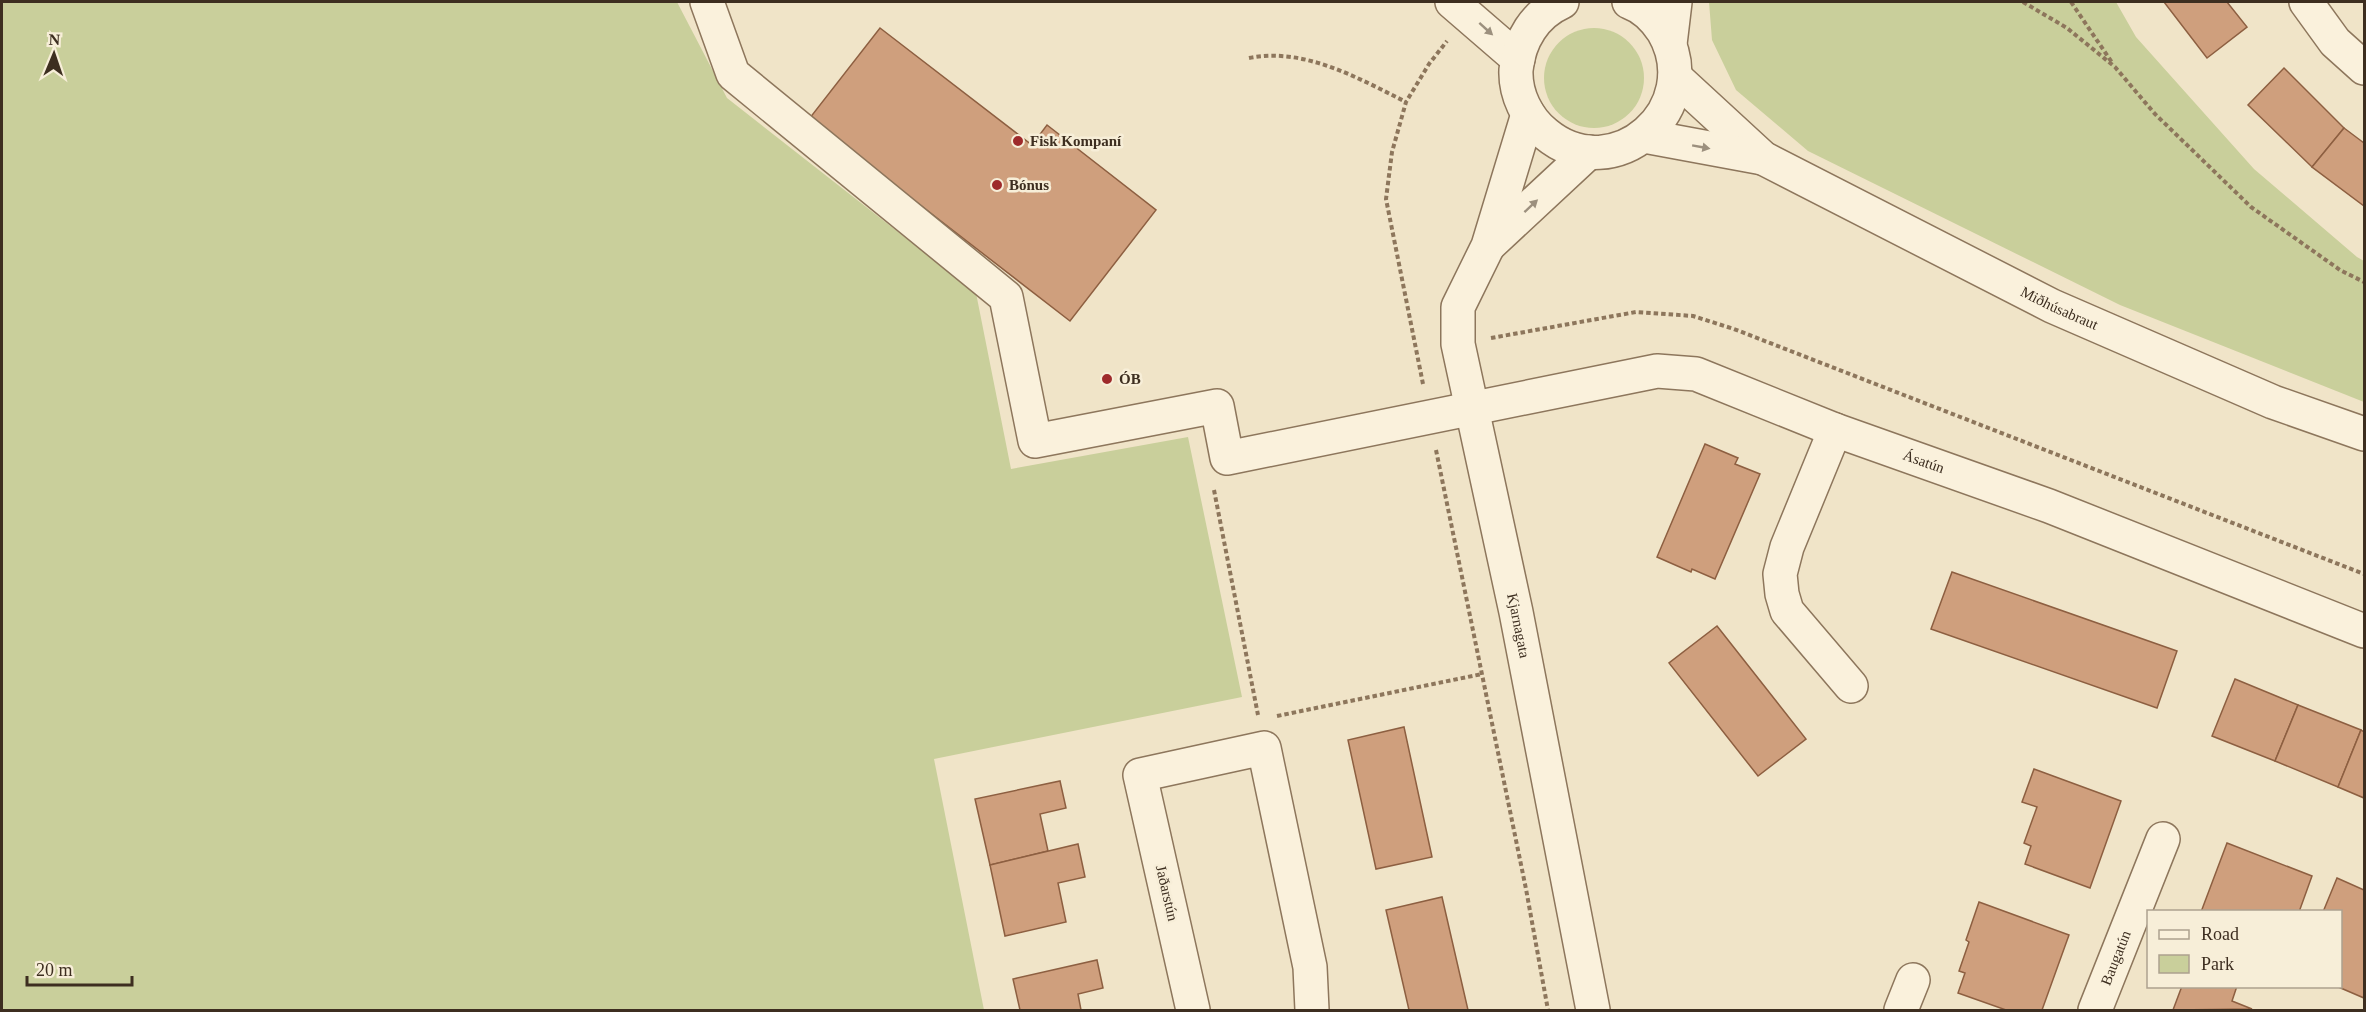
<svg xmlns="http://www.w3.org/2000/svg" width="2366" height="1012" font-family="Georgia,serif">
<rect width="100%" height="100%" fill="#f0e4c8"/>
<g fill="#c9cf9b">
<path d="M2 2H677L727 98 976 293 1011 469 1188 437 1242 697 934 759 984 1010H2Z"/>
<path d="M1709 2H2116L2136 37 2254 169 2357 257 2364 261V402L2120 305 1808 151 1736 90 1712 40Z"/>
<circle cx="1594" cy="78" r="50"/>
</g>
<g fill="#cf9f7d" stroke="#8d5f41" stroke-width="1.5">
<path d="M2164 2H2227L2247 27 2207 58Z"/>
<path d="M880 28 1032 145 1047 125 1156 210 1070 321 809 119Z"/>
<path d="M2284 68 2344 128 2312 167 2248 105Z"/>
<path d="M2344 128 2364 143V206L2312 167Z"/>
<path d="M1705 444 1738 458 1735 464 1760 474 1715 579 1692 569 1691 572 1657 557Z"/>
<path d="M1952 572 2177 651 2157 708 1931 629Z"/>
<path d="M1717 626 1806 739 1758 776 1669 663Z"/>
<path d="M2235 679 2298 705 2275 761 2212 736Z"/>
<path d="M2298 705 2361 730 2338 787 2275 761Z"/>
<path d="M1404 727 1432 857 1376 869 1348 740Z"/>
<path d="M2361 730 2364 732V798L2338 787Z"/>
<path d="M2034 769 2121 801 2090 888 2025 864 2031 846 2024 843 2037 807 2022 802Z"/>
<path d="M1060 781 1066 808 1040 814 1048 851 990 865 975 799Z"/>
<path d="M2227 843 2312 876 2299 912H2201Z"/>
<path d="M1078 844 1085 877 1058 883 1066 922 1005 936 990 865Z"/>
<path d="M2337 878 2364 890V998L2336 986H2340V912H2323Z"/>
<path d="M1442 897 1468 1010H1409L1386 910Z"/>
<path d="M1979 902 2069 935 2042 1010H2006L1958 993 1965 973 1959 971 1969 942 1966 940Z"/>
<path d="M1097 960 1103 988 1078 994 1081 1010H1020L1013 979Z"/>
<path d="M2182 986H2237L2232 1001 2252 1009 2173 1010Z"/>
</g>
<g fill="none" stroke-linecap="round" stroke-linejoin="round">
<defs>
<g id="minor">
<path id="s1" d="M707 2 733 74 1006 297 1035 441 1217 406 1227 458 1657 371 1696 374 1835 430 2049 506 2364 631"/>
<path d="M1452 2 1518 59"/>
<path d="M1562 2C1535 14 1519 40 1516 70 1515 94 1527 119 1546 134 1614 190 1708 108 1663 31 1655 19 1643 7 1629 2"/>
<path d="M2306 2 2335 42 2364 68"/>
<path d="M1670 44 1675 2"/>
<path id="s2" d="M1675 77 1763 158 2052 306 2273 402 2364 434"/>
<path id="s3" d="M1528 114 1488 246 1458 307V344L1516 612 1593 1010"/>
<path d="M1644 136 1763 158"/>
<path d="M1489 245 1589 152"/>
<path d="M1835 430 1787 547 1780 574 1782 594 1787 611 1851 686"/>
<path d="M1193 1010 1140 775 1264 748 1310 967 1312 1010"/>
<path d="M1901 1010 1913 980"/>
<path id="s4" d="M2095 1010 2163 839"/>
</g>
</defs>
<use href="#minor" stroke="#8d765c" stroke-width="36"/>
<g stroke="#8d765c" stroke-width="4" stroke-dasharray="4.5 3" stroke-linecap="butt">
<path d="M2023 2 2067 28 2115 67 2155 114 2251 207 2340 270 2364 282"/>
<path d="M2071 2 2113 64"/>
<path d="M1249 58C1304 47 1358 78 1406 102"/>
<path d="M1491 338 1636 312 1693 316 1734 329 2364 574"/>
<path d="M1423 384 1386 199 1392 152 1406 102 1429 64 1447 41"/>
<path d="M1436 450 1526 889 1548 1010"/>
<path d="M1214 490 1258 715"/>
<path d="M1277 716 1482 674"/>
</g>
<use href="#minor" stroke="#faf1dc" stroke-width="33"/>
</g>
<defs><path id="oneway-solid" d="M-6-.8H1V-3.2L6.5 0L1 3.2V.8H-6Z" transform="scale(1.5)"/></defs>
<g fill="#9c907e">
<use href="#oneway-solid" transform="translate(1486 29) rotate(42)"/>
<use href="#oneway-solid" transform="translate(1701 147) rotate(10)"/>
<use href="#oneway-solid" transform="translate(1531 206) rotate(-43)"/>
</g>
<g fill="#9e2a2b" stroke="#f7eed8" stroke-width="2">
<circle cx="1018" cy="141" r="6"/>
<circle cx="997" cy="185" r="6"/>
<circle cx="1107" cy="379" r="6"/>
</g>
<g text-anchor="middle" stroke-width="5" stroke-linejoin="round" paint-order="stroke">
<g font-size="15" font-weight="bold" fill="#3d2e20" stroke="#f7eed8" text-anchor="start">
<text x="1030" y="146">Fisk Kompaní</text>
<text x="1009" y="190">Bónus</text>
<text x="1119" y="384">ÓB</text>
</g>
<g font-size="15" fill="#3d2e20" stroke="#f7eed8">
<text dy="5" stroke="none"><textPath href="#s2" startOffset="452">Miðhúsabraut</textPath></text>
<text dy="5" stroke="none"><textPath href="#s1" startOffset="1536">Ásatún</textPath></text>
<text dy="5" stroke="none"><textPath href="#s3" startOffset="531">Kjarnagata</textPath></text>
<text transform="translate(1167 893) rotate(77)" y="5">Jaðarstún</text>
<text dy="5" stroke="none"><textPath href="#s4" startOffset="56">Baugatún</textPath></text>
</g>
</g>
<rect width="2366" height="1012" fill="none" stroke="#3d2e20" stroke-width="6"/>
<rect x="2147" y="910" width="195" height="78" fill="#f7eed8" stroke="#ada18e" stroke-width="1.5"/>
<rect x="2159" y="930" width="30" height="9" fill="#faf1dc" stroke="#ada18e" stroke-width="1.5"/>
<text x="2201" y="940" font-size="18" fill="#3d2e20">Road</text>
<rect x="2159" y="955" width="30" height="18" fill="#c9cf9b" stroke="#ada18e" stroke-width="1.5"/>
<text x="2201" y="970" font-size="18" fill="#3d2e20">Park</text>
<g transform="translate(54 54) rotate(2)" stroke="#f7eed8" stroke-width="4.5" paint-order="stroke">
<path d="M0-4.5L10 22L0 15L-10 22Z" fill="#3d2e20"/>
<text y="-9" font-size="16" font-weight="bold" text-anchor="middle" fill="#3d2e20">N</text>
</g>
<path d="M27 976v9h105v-9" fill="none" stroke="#3d2e20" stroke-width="3"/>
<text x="36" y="976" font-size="18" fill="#3d2e20" stroke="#f7eed8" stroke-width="4.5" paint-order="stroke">20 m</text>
</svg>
